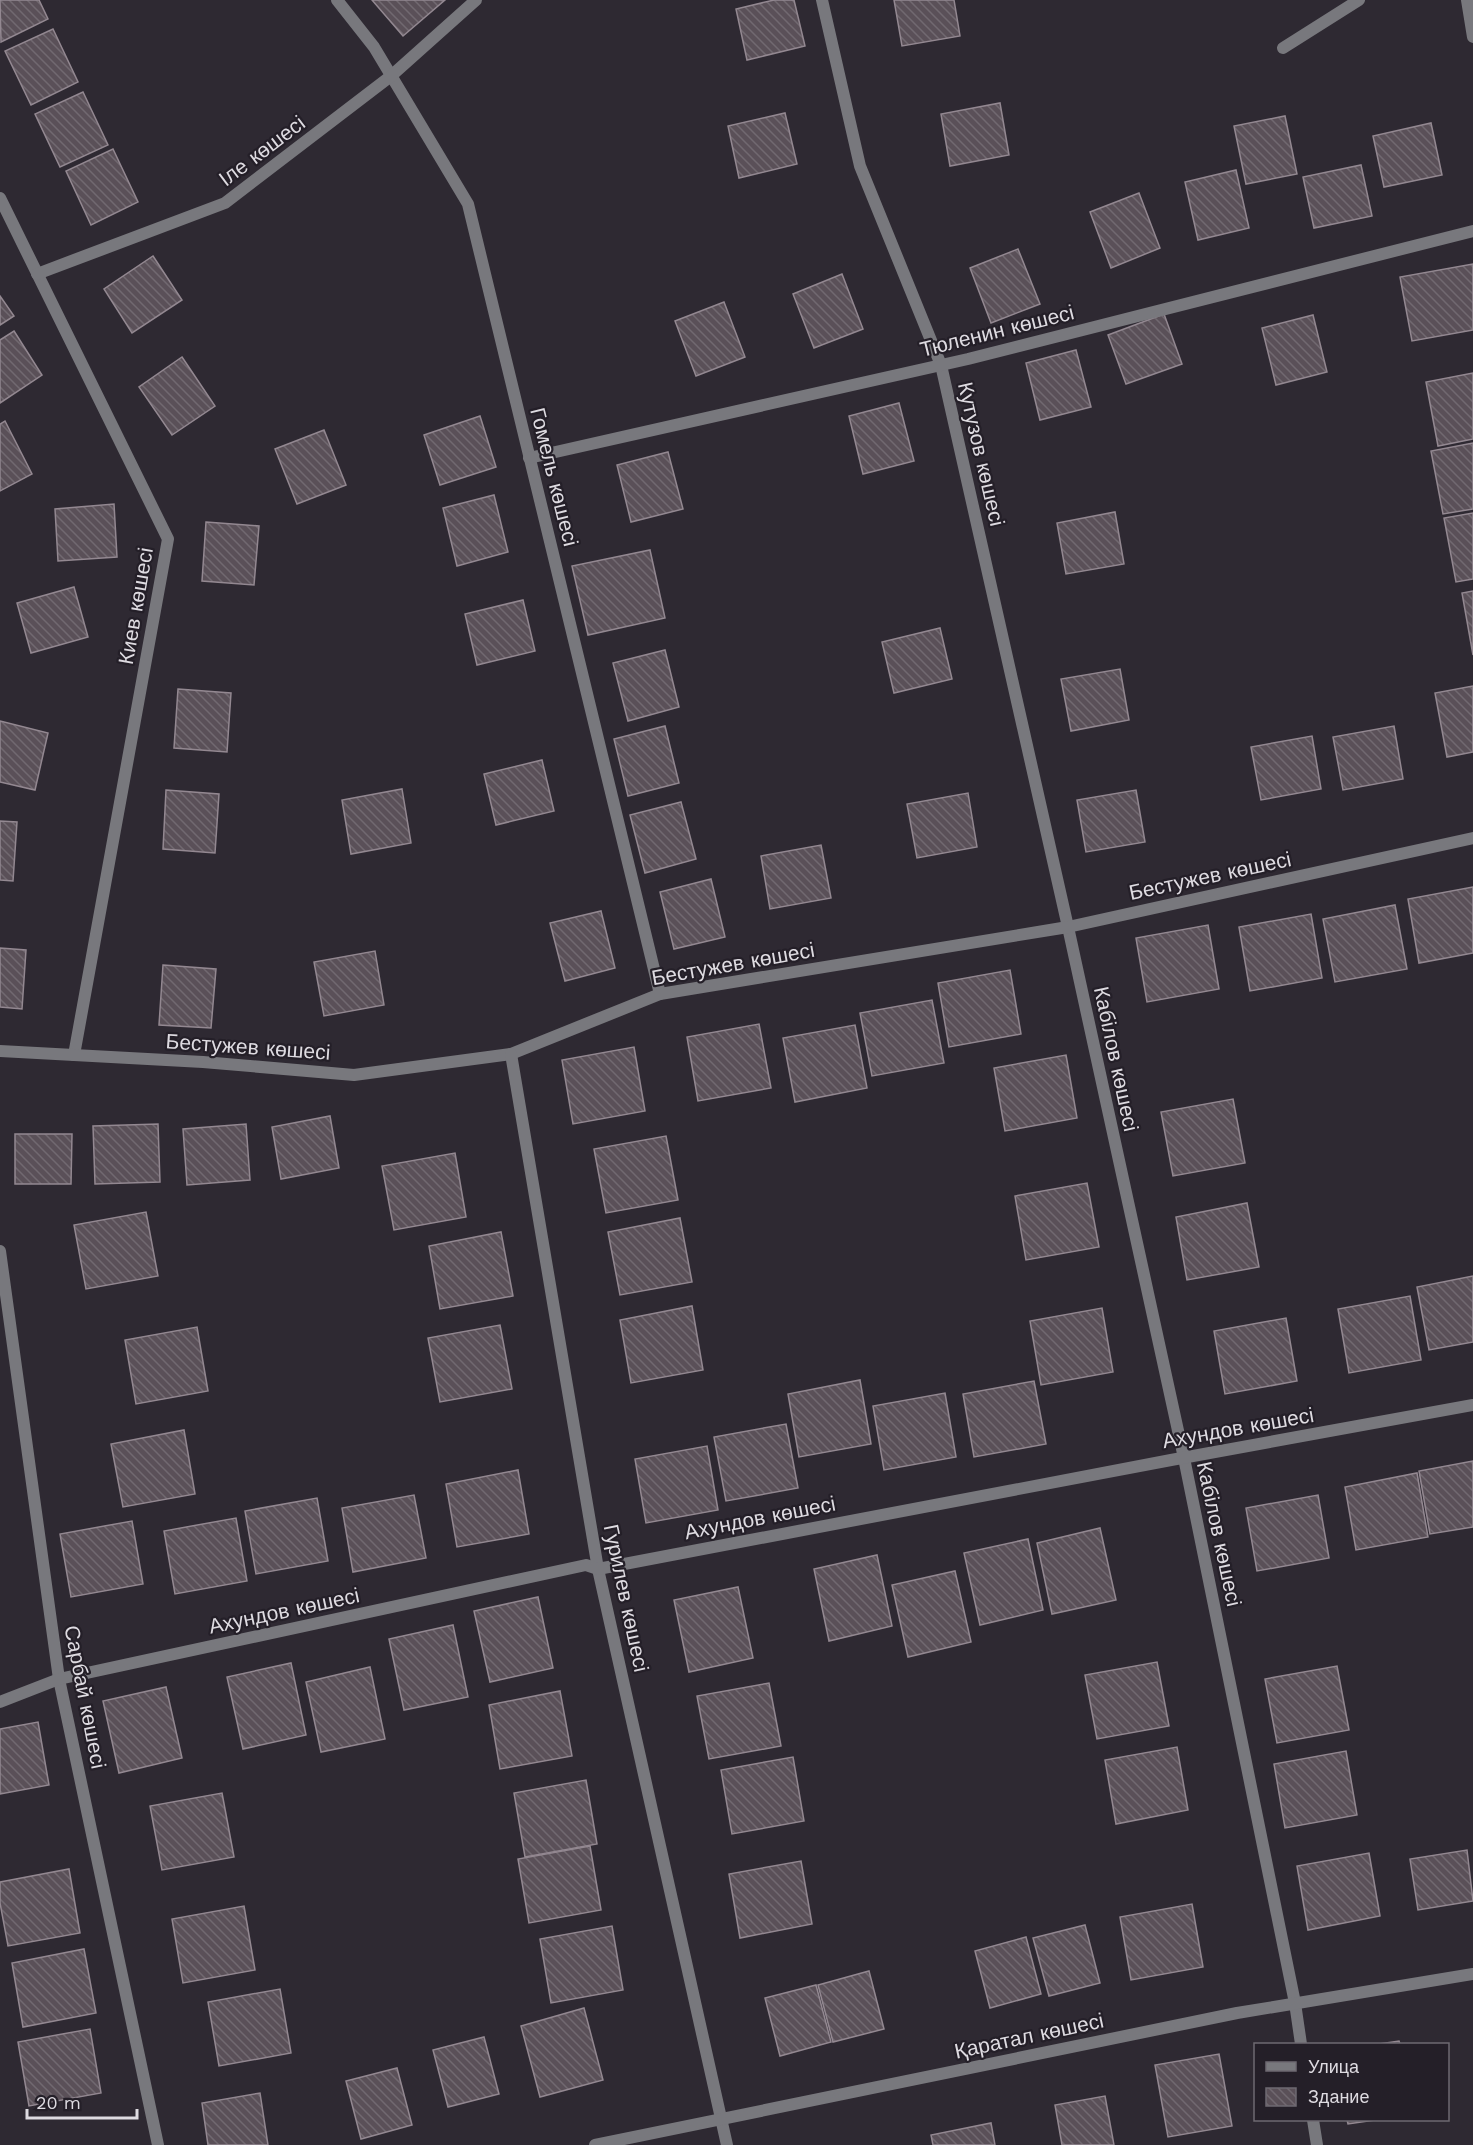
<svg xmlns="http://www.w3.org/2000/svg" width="1473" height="2145" font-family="'Work Sans',sans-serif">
<defs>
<pattern id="building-back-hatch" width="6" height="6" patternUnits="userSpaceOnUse" patternTransform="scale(1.5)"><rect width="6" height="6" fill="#5a5058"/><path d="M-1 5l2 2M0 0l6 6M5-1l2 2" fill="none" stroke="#716970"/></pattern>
</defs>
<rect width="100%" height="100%" fill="#2e2932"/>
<g fill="url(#building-back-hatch)" stroke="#938891" stroke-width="1.5">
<path d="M0 0H39L48 19 1 42Z"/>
<path d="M372 0H445L403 36Z"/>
<path d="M774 0H794L805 46 747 60 736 9Z"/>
<path d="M894 0H954L960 36 902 46Z"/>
<path d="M53 29 78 82 31 105 5 51Z"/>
<path d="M83 92 108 145 60 167 35 114Z"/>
<path d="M1000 103 1009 155 950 166 941 114Z"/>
<path d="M785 113 797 164 739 178 728 126Z"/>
<path d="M1285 116 1297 174 1246 184 1234 126Z"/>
<path d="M1431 123 1442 175 1384 187 1373 136Z"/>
<path d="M113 149 138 202 91 225 66 171Z"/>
<path d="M1361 165 1372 216 1314 228 1303 177Z"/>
<path d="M1236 170 1249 228 1198 240 1185 182Z"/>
<path d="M1139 193 1160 248 1111 268 1090 212Z"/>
<path d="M1018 249 1040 304 991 323 970 268Z"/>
<path d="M153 256 182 300 132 333 104 289Z"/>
<path d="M1473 264V330L1412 341 1400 277Z"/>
<path d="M842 274 863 329 814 348 793 294Z"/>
<path d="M0 296 14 316 0 325Z"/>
<path d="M724 302 745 357 696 376 675 321Z"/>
<path d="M1164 314 1182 364 1126 384 1108 335Z"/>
<path d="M1313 315 1327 372 1276 385 1262 328Z"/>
<path d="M14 331 42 375 0 403V340Z"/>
<path d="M1076 350 1091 407 1040 420 1026 363Z"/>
<path d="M182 357 215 406 172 435 139 387Z"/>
<path d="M1473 373V439L1438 446 1426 382Z"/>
<path d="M899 403 914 461 863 474 849 416Z"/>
<path d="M480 416 496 467 440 485 424 435Z"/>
<path d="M5 421 32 474 0 491V424Z"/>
<path d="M324 430 346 485 297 504 275 449Z"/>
<path d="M1473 443V509L1443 514 1431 451Z"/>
<path d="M668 452 683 509 631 522 617 465Z"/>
<path d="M494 495 508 552 457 566 443 508Z"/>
<path d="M114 504 117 557 58 561 55 509Z"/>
<path d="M1115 512 1124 564 1066 574 1057 523Z"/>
<path d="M1473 513V579L1456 582 1444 518Z"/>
<path d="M206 522 259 526 254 585 202 581Z"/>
<path d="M650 550 665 618 588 635 572 566Z"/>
<path d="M74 587 88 637 31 653 17 603Z"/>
<path d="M1473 591V655L1462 593Z"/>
<path d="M523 600 535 651 477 665 465 614Z"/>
<path d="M940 628 952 679 894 693 882 642Z"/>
<path d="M665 650 679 707 628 721 613 663Z"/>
<path d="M1120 669 1129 720 1071 731 1061 679Z"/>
<path d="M1473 686V752L1447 757 1435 693Z"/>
<path d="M178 689 231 693 227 752 174 748Z"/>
<path d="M0 721 48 733 35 790 0 782Z"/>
<path d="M665 726 679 783 628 796 614 739Z"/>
<path d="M1394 726 1403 779 1343 790 1333 737Z"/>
<path d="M1312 736 1321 789 1261 800 1251 747Z"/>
<path d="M542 760 554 811 496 825 484 774Z"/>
<path d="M402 789 411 843 351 854 342 800Z"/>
<path d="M166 790 219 794 215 853 163 849Z"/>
<path d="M1136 790 1145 842 1086 852 1077 800Z"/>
<path d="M968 793 977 847 917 858 907 804Z"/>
<path d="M681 802 696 859 645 873 630 815Z"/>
<path d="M0 821 17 822 13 881 0 880Z"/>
<path d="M821 845 831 898 770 909 761 856Z"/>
<path d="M711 879 725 937 674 949 660 892Z"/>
<path d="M1473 887V953L1419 963 1408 899Z"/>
<path d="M1395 905 1407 969 1335 982 1323 919Z"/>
<path d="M601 911 615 968 565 981 550 923Z"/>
<path d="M1311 914 1322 978 1250 991 1239 927Z"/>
<path d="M1208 925 1219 989 1147 1002 1136 938Z"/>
<path d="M0 948 26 950 22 1009 0 1007Z"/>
<path d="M375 951 384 1005 324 1016 314 962Z"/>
<path d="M163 965 216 969 211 1028 159 1025Z"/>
<path d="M1010 970 1021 1034 949 1047 938 983Z"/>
<path d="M932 1000 944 1063 872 1076 860 1013Z"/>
<path d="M759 1024 771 1088 698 1101 687 1037Z"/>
<path d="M855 1025 867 1088 795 1102 783 1038Z"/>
<path d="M634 1047 645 1111 573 1124 562 1060Z"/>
<path d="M1066 1055 1077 1118 1005 1131 994 1068Z"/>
<path d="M1233 1099 1245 1163 1173 1176 1161 1112Z"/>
<path d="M330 1116 339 1168 281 1179 272 1127Z"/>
<path d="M158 1124 160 1182 95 1184 93 1126Z"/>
<path d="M246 1124 250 1180 187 1185 183 1129Z"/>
<path d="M15 1134H72L71 1184H15Z"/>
<path d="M666 1136 678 1200 606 1213 594 1149Z"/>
<path d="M455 1153 466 1217 394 1230 382 1166Z"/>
<path d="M1087 1183 1099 1247 1026 1260 1015 1196Z"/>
<path d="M1247 1203 1259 1267 1187 1280 1176 1217Z"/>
<path d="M146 1212 158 1276 86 1289 74 1225Z"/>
<path d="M680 1218 692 1282 620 1295 608 1232Z"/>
<path d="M501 1232 513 1296 440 1309 429 1246Z"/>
<path d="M1473 1276V1342L1429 1350 1417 1287Z"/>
<path d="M1410 1296 1421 1360 1349 1373 1338 1309Z"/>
<path d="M692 1306 703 1370 631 1383 620 1320Z"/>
<path d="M1102 1308 1113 1372 1041 1385 1030 1321Z"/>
<path d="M1286 1318 1297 1381 1225 1394 1214 1331Z"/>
<path d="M500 1325 512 1389 440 1402 428 1338Z"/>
<path d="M197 1327 208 1391 136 1404 125 1340Z"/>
<path d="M860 1380 871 1444 799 1457 788 1394Z"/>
<path d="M1034 1381 1046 1444 974 1457 963 1394Z"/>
<path d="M945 1393 956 1457 884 1470 873 1406Z"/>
<path d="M786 1424 798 1488 726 1501 714 1437Z"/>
<path d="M184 1430 195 1494 123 1507 111 1444Z"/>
<path d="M707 1446 718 1510 646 1523 635 1459Z"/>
<path d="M1473 1461V1527L1430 1534 1419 1471Z"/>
<path d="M518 1470 529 1534 457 1547 446 1484Z"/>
<path d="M1417 1473 1428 1537 1356 1550 1345 1487Z"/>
<path d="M414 1495 426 1558 353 1572 342 1508Z"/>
<path d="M1318 1495 1329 1558 1257 1571 1246 1508Z"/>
<path d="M317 1498 328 1561 256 1574 245 1511Z"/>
<path d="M236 1518 247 1581 175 1594 164 1531Z"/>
<path d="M132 1521 143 1584 71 1597 60 1534Z"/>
<path d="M1100 1528 1116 1600 1052 1614 1037 1543Z"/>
<path d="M1028 1539 1043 1610 980 1625 964 1553Z"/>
<path d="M877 1555 892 1626 829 1641 814 1569Z"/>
<path d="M955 1571 971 1642 908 1657 892 1585Z"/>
<path d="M738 1587 753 1658 689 1672 674 1600Z"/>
<path d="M538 1597 553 1668 490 1682 474 1611Z"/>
<path d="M453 1625 468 1697 404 1710 389 1639Z"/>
<path d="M1157 1662 1169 1726 1097 1739 1085 1675Z"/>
<path d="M291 1663 306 1735 243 1749 227 1677Z"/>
<path d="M1337 1666 1349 1730 1277 1743 1265 1679Z"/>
<path d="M370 1667 385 1739 321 1752 306 1682Z"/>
<path d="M769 1683 781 1746 709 1759 697 1696Z"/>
<path d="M166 1687 182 1758 119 1773 103 1701Z"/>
<path d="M560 1691 572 1756 500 1769 489 1705Z"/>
<path d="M38 1722 49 1785 0 1794V1729Z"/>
<path d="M1177 1747 1188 1810 1116 1824 1105 1760Z"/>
<path d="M1346 1751 1357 1815 1285 1828 1274 1764Z"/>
<path d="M793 1757 804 1821 732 1834 721 1770Z"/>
<path d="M586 1780 597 1844 525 1857 514 1793Z"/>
<path d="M222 1793 234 1857 162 1870 150 1806Z"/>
<path d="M590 1846 601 1910 529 1923 518 1859Z"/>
<path d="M1467 1850 1473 1901 1418 1910 1410 1859Z"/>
<path d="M1369 1853 1380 1916 1308 1930 1297 1866Z"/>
<path d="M801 1861 812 1924 740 1938 729 1874Z"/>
<path d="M69 1869 80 1933 8 1946 0 1903V1882Z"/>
<path d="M1192 1904 1203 1967 1131 1980 1120 1917Z"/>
<path d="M244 1906 255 1970 183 1983 172 1919Z"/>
<path d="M1085 1925 1100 1983 1049 1996 1033 1938Z"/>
<path d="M612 1926 623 1990 551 2003 540 1939Z"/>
<path d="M1026 1937 1041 1994 990 2008 975 1951Z"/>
<path d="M84 1949 96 2013 23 2027 12 1963Z"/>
<path d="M869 1971 884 2029 833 2042 818 1985Z"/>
<path d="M816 1985 831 2042 780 2056 765 1998Z"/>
<path d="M280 1989 291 2053 219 2066 208 2002Z"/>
<path d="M584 2008 603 2080 540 2097 521 2026Z"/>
<path d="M90 2029 101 2093 29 2106 18 2042Z"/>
<path d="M484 2037 499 2094 448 2107 433 2050Z"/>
<path d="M1399 2041 1400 2044H1379Z"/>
<path d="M1219 2054 1232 2126 1168 2137 1155 2065Z"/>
<path d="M397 2068 412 2125 361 2139 346 2081Z"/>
<path d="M260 2093 268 2145H208L202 2103Z"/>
<path d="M1105 2096 1114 2145H1062L1055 2105Z"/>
<path d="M1347 2120H1375L1348 2124Z"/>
<path d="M991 2123 995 2145H933L931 2135Z"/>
</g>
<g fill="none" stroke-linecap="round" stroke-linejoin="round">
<g stroke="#78787d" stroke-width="12">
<path d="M337 0 374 47 468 204 660 994"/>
<path d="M822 0 860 166 941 365 1068 927 1184 1458 1295 2003 1301 2044"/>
<path d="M1467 0 1473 37"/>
<path d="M1283 48 1359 0"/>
<path d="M0 198 168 539 74 1055"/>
<path d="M37 274 225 203 391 76 476 0"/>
<path d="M529 458 968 359 1473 231"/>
<path d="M0 1051 203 1062 354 1075 511 1054 660 994 1068 927 1473 838"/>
<path d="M511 1054 598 1569 727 2145"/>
<path d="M0 1251 59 1679 158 2145"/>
<path d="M0 1702 59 1679 586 1565 598 1569 1171 1460 1473 1405"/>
<path d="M1313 2120 1317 2145"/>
<path d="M595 2145 1237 2013 1473 1974"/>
</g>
</g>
<g text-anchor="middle" stroke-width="4.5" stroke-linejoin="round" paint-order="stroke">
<g font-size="21" fill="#dedbe1" stroke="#241f28">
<text transform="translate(262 151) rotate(-37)" y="7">Іле көшесі</text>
<text transform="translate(997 331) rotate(-14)" y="7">Тюленин көшесі</text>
<text transform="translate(981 454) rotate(77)" y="7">Кутузов көшесі</text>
<text transform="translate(554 477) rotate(76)" y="7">Гомель көшесі</text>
<text transform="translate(136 606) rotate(-80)" y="7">Киев көшесі</text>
<text transform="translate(1210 876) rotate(-12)" y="7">Бестужев көшесі</text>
<text transform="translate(733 964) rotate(-10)" y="7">Бестужев көшесі</text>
<text transform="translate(248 1047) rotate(4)" y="7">Бестужев көшесі</text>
<text transform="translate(1116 1059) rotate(78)" y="7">Кабілов көшесі</text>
<text transform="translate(1238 1428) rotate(-10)" y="7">Ахундов көшесі</text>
<text transform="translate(760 1518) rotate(-11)" y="7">Ахундов көшесі</text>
<text transform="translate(1219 1534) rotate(78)" y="7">Кабілов көшесі</text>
<text transform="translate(626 1598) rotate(78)" y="7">Гурилев көшесі</text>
<text transform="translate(284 1611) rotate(-12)" y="7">Ахундов көшесі</text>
<text transform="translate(85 1697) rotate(79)" y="7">Сарбай көшесі</text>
<text transform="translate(1029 2036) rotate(-12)" y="7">Қаратал көшесі</text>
</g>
</g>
<rect x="1254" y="2043" width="195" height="78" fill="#241f28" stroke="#6e6a72" stroke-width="1.5"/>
<rect x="1266" y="2062" width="30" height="9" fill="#78787d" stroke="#6e6a72" stroke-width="1.5"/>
<text x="1308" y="2073" font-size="18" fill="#dedbe1">Улица</text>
<rect x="1266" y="2088" width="30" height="18" fill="url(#building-back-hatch)" stroke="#6e6a72" stroke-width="1.5"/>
<text x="1308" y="2103" font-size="18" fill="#dedbe1">Здание</text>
<path d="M27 2109v9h110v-9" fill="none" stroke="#dedbe1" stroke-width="3"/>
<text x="36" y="2109" font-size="18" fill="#dedbe1" stroke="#241f28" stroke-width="4.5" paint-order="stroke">20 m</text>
</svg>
